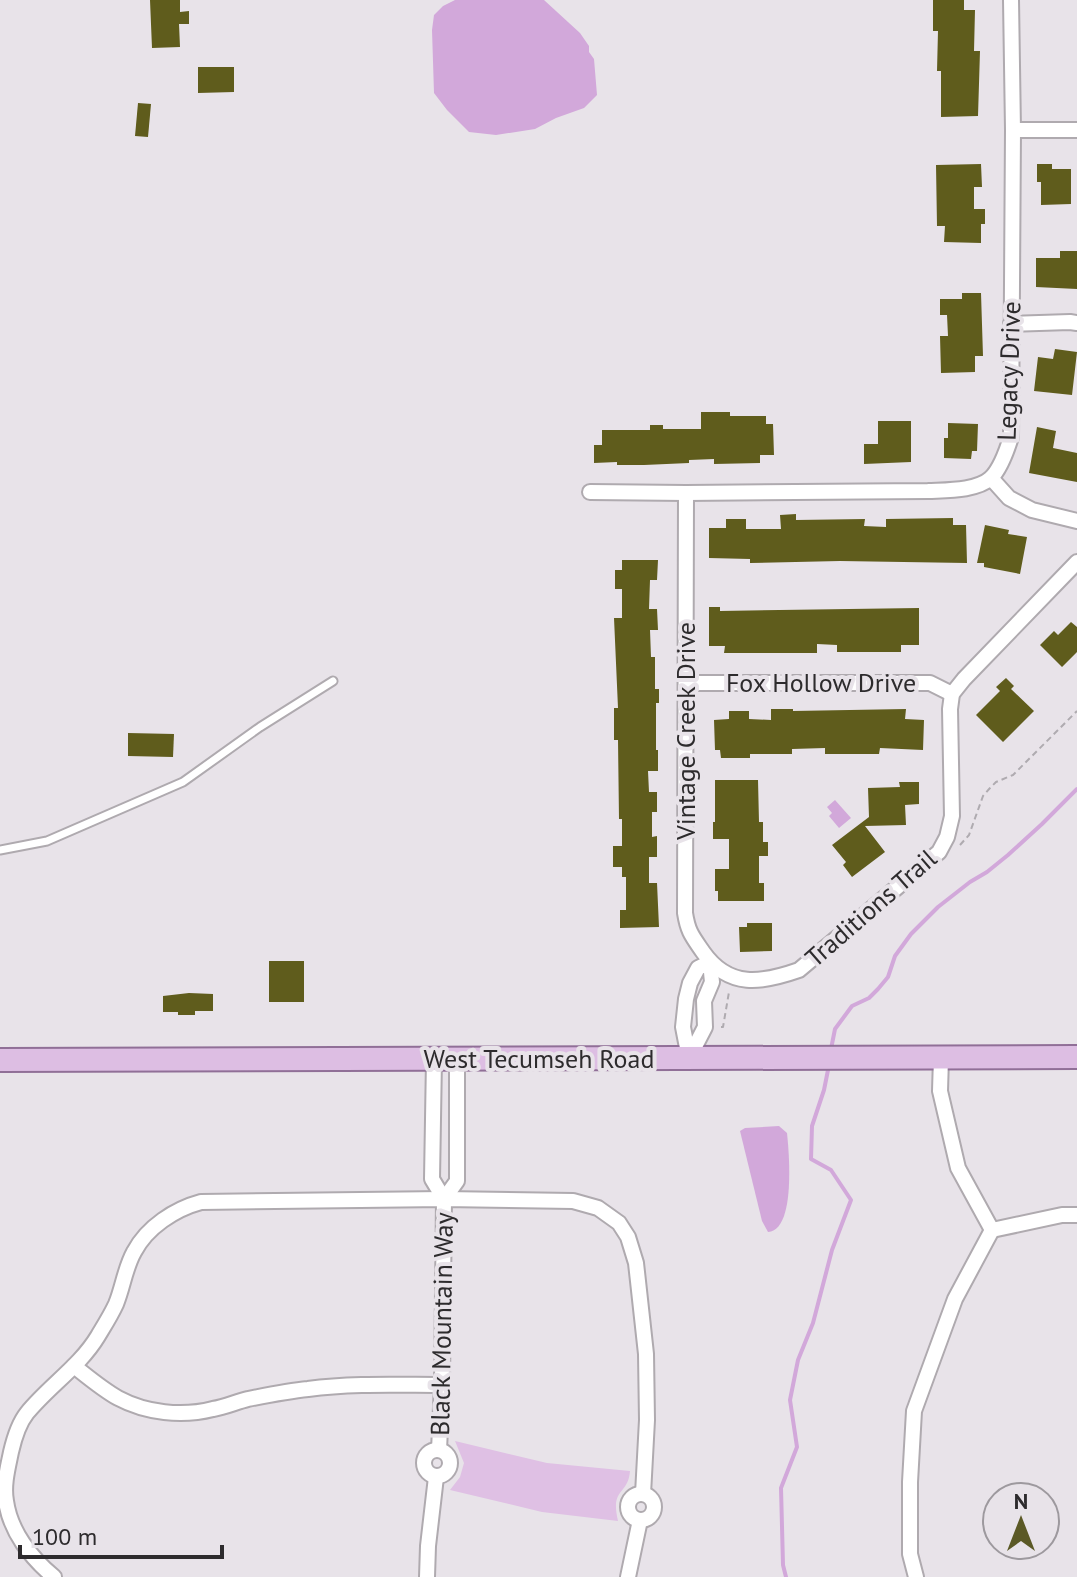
<svg xmlns="http://www.w3.org/2000/svg" width="1077" height="1577" font-family="'PT Sans',sans-serif">
<rect width="100%" height="100%" fill="#e8e3e9"/>
<path fill="#dfc0e4" d="M455 1441 547 1463 630 1471C628 1496 610 1487 618 1521L542 1512 450 1490 460 1477 464 1463Z"/>
<g fill="#d2a8da">
<path d="M455 0H544L580 33 589 46V52L594 59 597 95 584 108 556 118 535 129 496 135 469 132 447 110 434 93 432 30 434 15 443 6Z"/>
<path d="M835 800 851 818 839 828 829 816 832 813 827 807Z"/>
<path d="M779 1126 787 1133C789 1152 796 1230 768 1232L762 1221 740 1131 745 1128Z"/>
</g>
<g fill="none" stroke-linecap="round" stroke-linejoin="round">
<g stroke="#d2a8da" stroke-width="4">
<path d="M831 1049 835 1029 852 1006 869 998 878 989 888 977 895 956 911 934 938 907 970 882 987 872 1008 855 1042 824 1077 789"/>
<path d="M786 1577 783 1565 781 1488 797 1447 790 1400 798 1360 813 1323 832 1250 851 1200 831 1170 811 1159 812 1126 824 1090 829 1065"/>
</g>
</g>
<g fill="#5f5c1c">
<path d="M150 0H180V12L189 11V24H179L180 47 152 48Z"/>
<path d="M933 0H964V10H975L974 51H980L978 116 941 117V71H937L938 31H933Z"/>
<path d="M198 67H234V92L198 93Z"/>
<path d="M138 103 151 104 148 137 135 136Z"/>
<path d="M981 164 982 187H974V209H985V224H981V243L944 242 945 226H937L936 165Z"/>
<path d="M1037 164H1052V169H1071V204L1041 205V182H1037Z"/>
<path d="M1060 251H1077V289L1036 287V258H1060Z"/>
<path d="M962 293H981L983 356H975V372L941 373 940 336H948L947 315H940V299H962Z"/>
<path d="M1055 349 1077 352 1072 395 1034 391 1038 357 1053 359Z"/>
<path d="M701 412H730V416H766V424H773L774 455H760V463L714 464V459L689 460V463L644 465H617V462L594 463V445H602V430H650V425H663V429H701Z"/>
<path d="M878 421H911V462L864 464V444H878Z"/>
<path d="M948 423 978 424 977 451H972L971 459 944 458V438H948Z"/>
<path d="M1037 427 1056 431 1053 448 1077 453V482L1029 473Z"/>
<path d="M796 514V520L865 519 864 526 886 527V519L953 518V525H966L967 563 840 561 750 563V559L709 558V528H726V519H746V529H781L780 515Z"/>
<path d="M985 525 1009 530 1008 534 1027 537 1020 574 984 567V563H977Z"/>
<path d="M622 560H658L657 580H650L649 609H657L658 630H650L651 657H655V689H659V703H656V750H658V771H648L649 792H657V812H652V837L657 836V857H649V883H657L659 927 620 928V910H626V877H622V867H613V846H622V819H619L618 740H614V708H618L614 618H622V589H615V570H622Z"/>
<path d="M709 607H720V611L919 608V645H901V652H837V645L817 644V653H724L725 646H709Z"/>
<path d="M1071 622 1077 627V652L1062 667 1040 645 1054 631 1058 635Z"/>
<path d="M1006 678 1014 686 1011 689 1034 711 1003 742 976 715 1000 691 996 687Z"/>
<path d="M771 709H793V711L906 709 905 719 924 720 923 750 880 748 879 754H825V748L792 749V754H750V758H721L720 750H715L714 720 729 719V711H749V719L771 720Z"/>
<path d="M128 733 174 734 173 757 128 756Z"/>
<path d="M715 780H758L759 822H763V842H768V856H759V883H764V901H718V891H715V869H729V839H713V822H715Z"/>
<path d="M899 782H919V804L905 805 906 825 865 826 885 852 852 877 843 865 846 862 832 845 869 817 868 788 900 787Z"/>
<path d="M747 923H772V951L740 952 739 927H747Z"/>
<rect x="269" y="961" width="35" height="41"/>
<path d="M189 993 213 994V1011H195V1015H178V1012H163V996Z"/>
</g>
<g fill="none" stroke-linecap="round" stroke-linejoin="round">
<defs>
<path id="lane" d="M0 850 47 841 183 782 260 727 333 681"/>
<g id="street">
<path d="M1013 130H1077"/>
<path d="M1011 324 1070 322 1077 323"/>
<path d="M991 478 1009 498 1032 510 1077 521"/>
<path d="M590 492 686 493 928 491C947 490 976 491 991 478 1001 468 1007 450 1011 437L1013 130 1011 0"/>
<path d="M686 493 685 913C688 932 692 936 703 952 729 989 762 983 799 970L939 852 947 837 952 816 950 709 952 694 964 679 1077 562"/>
<path d="M686 683H930L952 694"/>
<path d="M710 962 712 982 704 1001 705 1027 689 1058 683 1027 686 999 690 983 698 968Z"/>
<path d="M941 1058 940 1091 958 1168 992 1230"/>
<path d="M434 1059 432 1179 444 1199 442 1385 439 1450"/>
<path d="M444 1199 457 1181V1059"/>
<path d="M992 1230 1062 1215H1077"/>
<path d="M74 1366C88 1377 102 1389 118 1398 146 1413 182 1417 213 1409 225 1407 236 1402 248 1399 268 1395 288 1391 308 1389 352 1383 398 1385 442 1385"/>
<circle cx="437" cy="1463" r="13"/>
<circle cx="641" cy="1507" r="13"/>
<path d="M54 1577C31 1558 10 1531 6 1501 3 1485 8 1467 11 1452 14 1439 19 1423 27 1413 49 1386 80 1366 98 1336 104 1326 111 1315 116 1304 123 1287 125 1268 134 1252 147 1227 175 1209 201 1202L444 1199 573 1201 598 1208 619 1223 628 1237 636 1263 646 1354 647 1420 643 1494"/>
<path d="M427 1577 428 1546 436 1477"/>
<path d="M628 1577 640 1520"/>
<path d="M916 1577 910 1554V1482L914 1411 955 1299 992 1230"/>
</g>
<path id="primary" d="M0 1060 1077 1057"/>
</defs>
<use href="#lane" stroke="#afaaaf" stroke-width="11"/>
<use href="#street" stroke="#afaaaf" stroke-width="18"/>
<use href="#primary" stroke="#906f97" stroke-width="26"/>
<g stroke="#afabb0" stroke-width="2" stroke-dasharray="6 4" stroke-linecap="butt">
<path d="M960 845 969 835 983 796 990 788 996 782 1013 775 1077 711"/>
<path d="M721 1027H723L729 992"/>
</g>
<use href="#lane" stroke="#fff" stroke-width="7"/>
<use href="#street" stroke="#fff" stroke-width="14"/>
<use href="#primary" stroke="#ddbee3" stroke-width="22"/>
</g>
<g text-anchor="middle" stroke-width="8" stroke-linejoin="round" paint-order="stroke">
<g font-size="26" fill="#2d2b2d" stroke="#e8e3e9">
<text transform="translate(1009 371) rotate(-88)" y="9">Legacy Drive</text>
<text x="821" y="692">Fox Hollow Drive</text>
<text transform="translate(686 731) rotate(-90)" y="9">Vintage Creek Drive</text>
<text transform="translate(871 908) rotate(-41)" y="9">Traditions Trail</text>
<text x="539" y="1068">West Tecumseh Road</text>
<text transform="translate(442 1324) rotate(-89)" y="9">Black Mountain Way</text>
</g>
</g>
<g transform="translate(1021 1521)"><circle r="38" fill="#e8e3e9" stroke="#9d999e" stroke-width="2"/>
<path d="M0-6L14 30L0 20L-14 30Z" fill="#5b5926"/>
<text y="-12" font-size="22" font-weight="bold" text-anchor="middle" fill="#2d2b2d">N</text>
</g>
<path d="M20 1545v12h202v-12" fill="none" stroke="#2d2b2d" stroke-width="4"/>
<text x="32" y="1545" font-size="24" fill="#2d2b2d" stroke="#e8e3e9" stroke-width="6" paint-order="stroke">100 m</text>
</svg>
